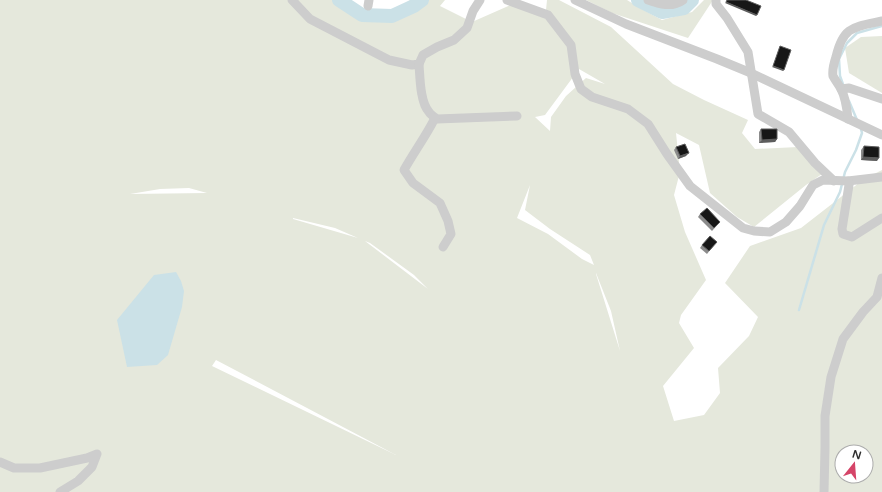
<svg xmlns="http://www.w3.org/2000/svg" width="882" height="492" font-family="'Varela Round',sans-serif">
<rect width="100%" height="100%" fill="#fff"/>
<g fill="#e5e8dc" fill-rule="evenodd">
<path d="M0 0H347L362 14 386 16 410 0H445L440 6 472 22 515 3 546 10 547 0H559L611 27 673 84 704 100 748 120 742 133 755 149 798 147 822 174 806 185 754 227 737 217 710 193 699 145 676 133 680 172 674 195 685 232 706 280 681 315 679 323 694 348 663 386 674 421 704 415 720 393 718 368 749 336 758 317 725 283 750 246 801 228 864 179 882 170V492H0ZM579 69 605 84 586 78 566 96 551 117 550 131 535 117 545 115ZM530 185 525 210 550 229 590 255 594 265 582 259 548 234 517 218ZM189 188 207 193 130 194 160 189ZM293 218 335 228 358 238 293 219ZM365 241 370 243 414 275 428 289ZM596 273 611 311 620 351 596 274ZM216 360 396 455 212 366ZM842 452H866V476H842Z"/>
<path d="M586 0H627L638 7 662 20 692 12 704 0H713L688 38 612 13Z"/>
<path d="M882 36V93L849 73 845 48 861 37Z"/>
</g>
<path fill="#cbe1e7" d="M176 272 181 281 184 291 182 307 168 355 157 365 127 367 117 320 154 275Z"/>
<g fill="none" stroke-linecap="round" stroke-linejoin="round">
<g stroke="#cbe1e7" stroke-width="2.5">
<path d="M844 87 840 76 839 59 847 43 857 33 882 26"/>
<path d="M849 101 857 120"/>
<path d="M799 310 824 225 840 192 845 172 856 150 862 133 861 129"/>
</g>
<g stroke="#cbe1e7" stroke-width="14">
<path d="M339 0 362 15 392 16 414 6 422 0"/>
<path d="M638 0 662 12 684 8 692 0"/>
</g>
<g stroke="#cdcdcd" stroke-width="9">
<path d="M292 0 310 19 389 60 412 65 419 64 423 55 437 47 454 40 467 28 473 11 480 0"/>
<path d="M507 0 548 15 571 45 575 74 581 89 592 97 628 109 648 124 667 154 690 186 743 228 754 231 770 232 786 222 800 206 813 185 823 180 848 181 882 177"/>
<path d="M575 0 626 24 717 59 751 73 882 135"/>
<path d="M648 0C659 4 672 8 683 0"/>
<path d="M716 0V4L727 18 748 52 758 114 789 132 815 163 834 181"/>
<path d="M368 6 369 0"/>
<path d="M419 64C420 77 420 102 429 112 431 115 434 117 437 119L517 116"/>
<path d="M841 89 849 88 882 99"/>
<path d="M435 118C426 136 414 152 404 170L413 183 440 203 448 221 451 234 443 247"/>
<path d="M848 119C847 109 846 98 841 89 839 85 835 80 833 76 832 70 834 63 836 57 843 26 854 27 882 21"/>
<path d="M848 181 849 185 842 229 843 234 852 237 882 218"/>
<path d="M0 462 14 468H40L87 458 97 454 92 467 78 481 60 492"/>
<path d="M824 492 825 448V416L831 377 843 339 863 312 877 297 882 278"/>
</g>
</g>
<g fill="#8b8b8b">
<path d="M761 129 777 139 775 142 759 143V132Z"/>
<path d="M864 146 877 161 861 160V150Z"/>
<path d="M676 147 686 156 678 159 674 150Z"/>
<path d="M700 214 720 222 712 231 698 217Z"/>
<path d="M702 245H714L707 254 700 248Z"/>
</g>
<g fill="#5d5d5d">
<path d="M726 2 757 15 756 16 725 3Z"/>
<path d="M773 66 784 70 783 71 772 67Z"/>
<path d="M777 139 775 142 759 143 762 140Z"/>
<path d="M689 153 686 156 678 159 680 156Z"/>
<path d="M863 157 879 158 877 161 861 160Z"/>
</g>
<g fill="#171717" stroke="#5d5d5d">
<path d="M727 0H746L761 6 757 15 726 2Z"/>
<path d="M780 46 791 50 784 70 773 66Z"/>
<path d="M761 129H777V139L762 140Z"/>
<path d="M685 144 689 153 680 156 676 147Z"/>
<path d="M864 146 879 147V158L863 157Z"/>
<path d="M707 208 720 222 714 228 700 214Z"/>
<path d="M710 236 717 242 709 251 702 245Z"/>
</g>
<g transform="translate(854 464) rotate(17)"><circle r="19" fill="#ffffff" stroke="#acacac"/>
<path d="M0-3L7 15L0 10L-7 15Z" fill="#d54468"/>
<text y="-6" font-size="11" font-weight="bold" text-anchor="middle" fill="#303030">N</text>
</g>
</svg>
